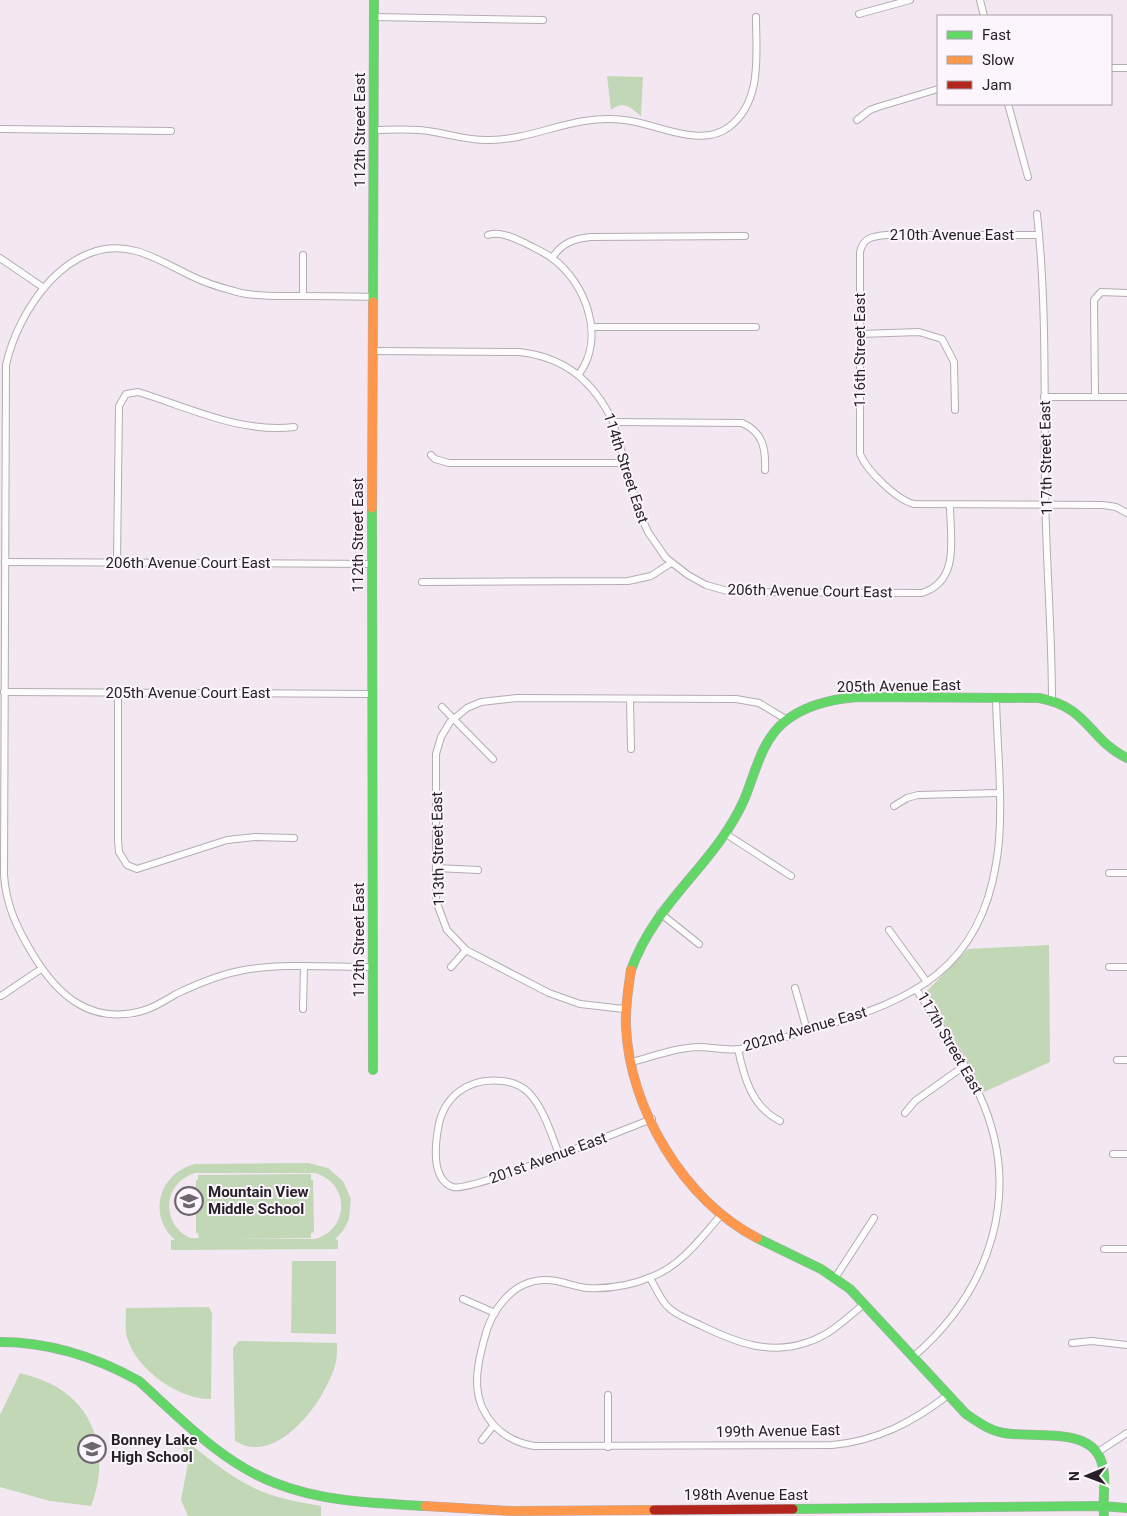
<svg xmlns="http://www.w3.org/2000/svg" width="1127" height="1516" font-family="Roboto,sans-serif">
<rect width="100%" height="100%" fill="#f3e8f2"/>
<g fill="#c2d7b5" fill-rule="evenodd">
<path d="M607 76 643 77 641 116C631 108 624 100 611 110Z"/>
<path d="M1049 945 1050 1062 984 1092 962 1051 928 999 927 991 968 949Z"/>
<path d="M195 1164 308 1163 328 1168 343 1181 351 1199 349 1219 343 1231 335 1239 338 1240V1249L171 1250V1240H175C147 1215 159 1173 195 1164ZM195 1173H315C350 1183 350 1229 315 1239L190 1238C160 1223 163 1183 195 1173Z"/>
<path d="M311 1174V1180H313L314 1232 311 1233V1238L199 1239 198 1233H196V1180H198V1175Z"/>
<path d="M292 1261H336V1334L291 1333Z"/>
<path d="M209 1307 212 1313 211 1399C181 1400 140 1372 129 1343 124 1332 126 1320 126 1308Z"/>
<path d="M239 1341 337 1343C337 1349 337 1356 336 1362 328 1394 291 1449 253 1447 247 1447 241 1444 235 1441L233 1348Z"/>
<path d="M20 1373C34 1377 48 1381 60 1389 100 1415 108 1464 91 1506L50 1501 0 1487V1415Z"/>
<path d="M179 1434C202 1454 226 1474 254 1488 274 1498 299 1502 321 1506V1516H188L181 1500 188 1463Z"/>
</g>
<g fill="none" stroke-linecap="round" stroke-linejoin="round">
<defs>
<g id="street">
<path d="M980 0 984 16"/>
<path d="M859 14 910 0"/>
<path d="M374 17 543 20"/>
<path d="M1111 68H1127"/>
<path d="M1008 104 1028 177"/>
<path d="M857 120 870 110 878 107 938 89"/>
<path d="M0 129 171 131"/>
<path d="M373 130C393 130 414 128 434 132 453 135 470 141 490 140 538 139 573 114 624 120 656 123 700 149 729 127 763 101 756 54 756 17"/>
<path d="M1037 214C1047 305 1044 398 1045 490 1046 561 1052 631 1052 702"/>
<path d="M488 235C500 231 514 238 525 243 534 248 544 252 552 258 586 283 606 338 579 374"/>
<path d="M1039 235H887C874 236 863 237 860 252V454C867 471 897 500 914 504L1103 505 1116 507 1127 513"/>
<path d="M303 255V296"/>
<path d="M0 258 44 288"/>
<path d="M552 258C562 243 573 239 590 237L745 236"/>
<path d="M592 327H756"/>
<path d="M860 334 919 332 942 339 954 362 955 410"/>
<path d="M373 351 519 352C564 357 593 380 613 422L639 512 648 532 666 558 688 575 706 585 731 592 922 593C961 581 950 536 950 505"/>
<path d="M1095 396 1094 300 1101 292 1127 293"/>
<path d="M1044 397H1127"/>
<path d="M613 422 742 423C763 432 766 449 765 470"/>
<path d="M431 455 435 459 449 463H624"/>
<path d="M5 562 372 564"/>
<path d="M117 562 119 406 126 394 138 392C191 408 238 433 294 427"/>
<path d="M422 582 628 581 651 576 671 563"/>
<path d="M4 692 371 694"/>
<path d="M118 693V840L119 852 127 865 137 869 227 840 255 837 294 838"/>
<path d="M630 699 631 749"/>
<path d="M442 707 493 759"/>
<path d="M894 806 907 798 918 795 998 793"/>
<path d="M726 834 791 876"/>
<path d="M436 868 478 870"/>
<path d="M1109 873H1127"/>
<path d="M660 913 699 944"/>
<path d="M889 930 927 982"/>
<path d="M373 967C330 967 286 963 244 970 221 974 197 984 176 994 166 1000 154 1008 142 1011 90 1025 57 995 32 953 17 928 6 905 4 875L6 365C18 310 69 233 136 251 158 257 177 270 198 279 211 285 226 289 241 293 261 297 281 296 301 296 325 296 349 296 373 297"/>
<path d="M451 967 466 950"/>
<path d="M1109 967H1127"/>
<path d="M795 988 807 1030"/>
<path d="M1 996 41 969"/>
<path d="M303 1009 304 966"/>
<path d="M624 1009 580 1004 549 993 466 950 447 930 436 901V754L441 737 450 722 467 708 481 702 517 698 736 699 759 703 787 720"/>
<path d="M738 1049C744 1078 752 1107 780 1121"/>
<path d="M1117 1060H1127"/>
<path d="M632 1062C654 1056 675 1048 698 1047 712 1047 726 1051 740 1049 767 1044 794 1034 820 1027 913 1000 979 969 996 864 1005 815 997 749 996 698"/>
<path d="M905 1113 915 1101 964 1066"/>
<path d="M559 1154C551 1134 544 1109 529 1093 522 1086 512 1082 502 1081 469 1077 443 1096 438 1129 435 1147 432 1180 453 1187 470 1193 625 1129 652 1119"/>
<path d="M1113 1154H1127"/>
<path d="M721 1215C701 1238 681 1266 651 1277 632 1285 609 1289 588 1288 574 1287 561 1280 547 1280 513 1279 491 1310 484 1340 478 1362 473 1386 482 1407 492 1429 511 1442 534 1446L832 1445C877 1441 913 1422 948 1395"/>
<path d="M1104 1249H1127"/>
<path d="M650 1278C656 1288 660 1299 668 1307 677 1316 690 1320 702 1326 735 1342 770 1356 808 1342 830 1335 846 1319 864 1304"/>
<path d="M835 1278 874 1218"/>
<path d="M463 1299 495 1313"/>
<path d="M1072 1343 1092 1341 1127 1345"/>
<path d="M913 1357C991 1290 1024 1191 979 1094 963 1057 938 1023 916 989"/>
<path d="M608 1395V1447"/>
<path d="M482 1440 493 1426"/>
<path d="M1098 1452 1127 1433"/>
</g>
<g id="fast">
<path d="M373 302 374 0"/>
<path d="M372 508 373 1070"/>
<path d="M631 970C656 900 715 865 744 800 755 774 761 742 783 723 804 705 831 699 858 697L1039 698C1089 707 1088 739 1127 758"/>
<path d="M757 1238 821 1269 850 1289 966 1414C978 1422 990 1431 1004 1433 1031 1438 1087 1427 1100 1458 1108 1475 1102 1498 1104 1516"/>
<path d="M0 1342C50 1342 96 1357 139 1381 180 1418 222 1463 275 1483 323 1502 374 1503 425 1506"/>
<path d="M793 1509 1102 1506 1127 1508"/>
</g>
<g id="slow">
<path d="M372 508 373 302"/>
<path d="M631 970C628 989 625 1007 626 1027 630 1109 683 1199 757 1238"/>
<path d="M425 1506 512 1511 654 1510"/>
</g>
<path id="jam" d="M654 1510 793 1509"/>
</defs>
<use href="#street" stroke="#b3acb3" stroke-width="8"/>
<use href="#fast" stroke="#b3acb3" stroke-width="10"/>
<use href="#slow" stroke="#b3acb3" stroke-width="10"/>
<use href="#jam" stroke="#b3acb3" stroke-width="10"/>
<use href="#street" stroke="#fdfcfd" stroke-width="6"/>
<use href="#fast" stroke="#63d668" stroke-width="9"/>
<use href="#slow" stroke="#ff974d" stroke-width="9"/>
<use href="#jam" stroke="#b3261e" stroke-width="9"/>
</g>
<defs>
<symbol id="school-ring" viewBox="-11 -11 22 22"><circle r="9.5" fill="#fdf5fd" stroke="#6e666e" stroke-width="1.5"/><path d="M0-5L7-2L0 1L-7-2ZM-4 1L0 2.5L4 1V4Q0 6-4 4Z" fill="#6e666e"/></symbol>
</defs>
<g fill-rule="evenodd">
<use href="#school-ring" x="173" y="1185" width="32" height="32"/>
<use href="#school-ring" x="76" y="1433" width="32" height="32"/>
</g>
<g text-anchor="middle" stroke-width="4" stroke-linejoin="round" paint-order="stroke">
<g font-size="15" fill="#272027" stroke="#fdf5fd">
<text transform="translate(360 130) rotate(-90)" y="5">112th Street East</text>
<text x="952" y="240">210th Avenue East</text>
<text transform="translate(860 350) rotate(-90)" y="5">116th Street East</text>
<text transform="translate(1046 458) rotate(-91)" y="5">117th Street East</text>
<text transform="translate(626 468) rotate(72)" y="5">114th Street East</text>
<text transform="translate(358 535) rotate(-90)" y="5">112th Street East</text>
<text x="188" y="568">206th Avenue Court East</text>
<text transform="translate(810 591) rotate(1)" y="5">206th Avenue Court East</text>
<text transform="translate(899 686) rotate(-1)" y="5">205th Avenue East</text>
<text x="188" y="698">205th Avenue Court East</text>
<text transform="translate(438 849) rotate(-91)" y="5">113th Street East</text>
<text transform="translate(359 940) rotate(-90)" y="5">112th Street East</text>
<text transform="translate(805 1029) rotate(-16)" y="5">202nd Avenue East</text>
<text transform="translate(950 1043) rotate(60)" y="5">117th Street East</text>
<text transform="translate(548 1158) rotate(-20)" y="5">201st Avenue East</text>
<text transform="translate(778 1431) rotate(-1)" y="5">199th Avenue East</text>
<text x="746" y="1500">198th Avenue East</text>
</g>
<g font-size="15" font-weight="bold" fill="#272027" stroke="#fdf5fd" text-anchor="start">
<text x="208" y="1197">Mountain View<tspan x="208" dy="17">Middle School</tspan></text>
<text x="111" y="1445">Bonney Lake<tspan x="111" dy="17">High School</tspan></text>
</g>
</g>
<rect x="937" y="15" width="175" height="90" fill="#fdf5fd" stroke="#a7a0a7"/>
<rect x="947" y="31" width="25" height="8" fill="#63d668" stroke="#a7a0a7"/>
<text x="982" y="40" font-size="15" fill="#272027">Fast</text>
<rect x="947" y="56" width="25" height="8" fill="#ff974d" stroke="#a7a0a7"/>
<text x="982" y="65" font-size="15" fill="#272027">Slow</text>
<rect x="947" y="81" width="25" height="8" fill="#b3261e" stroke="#a7a0a7"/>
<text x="982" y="90" font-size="15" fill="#272027">Jam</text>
<g transform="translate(1087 1476) rotate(269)" stroke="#fdf5fd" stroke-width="4" paint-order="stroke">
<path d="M0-4L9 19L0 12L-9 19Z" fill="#272027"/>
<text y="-8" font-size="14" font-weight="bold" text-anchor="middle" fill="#272027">N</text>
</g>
</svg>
